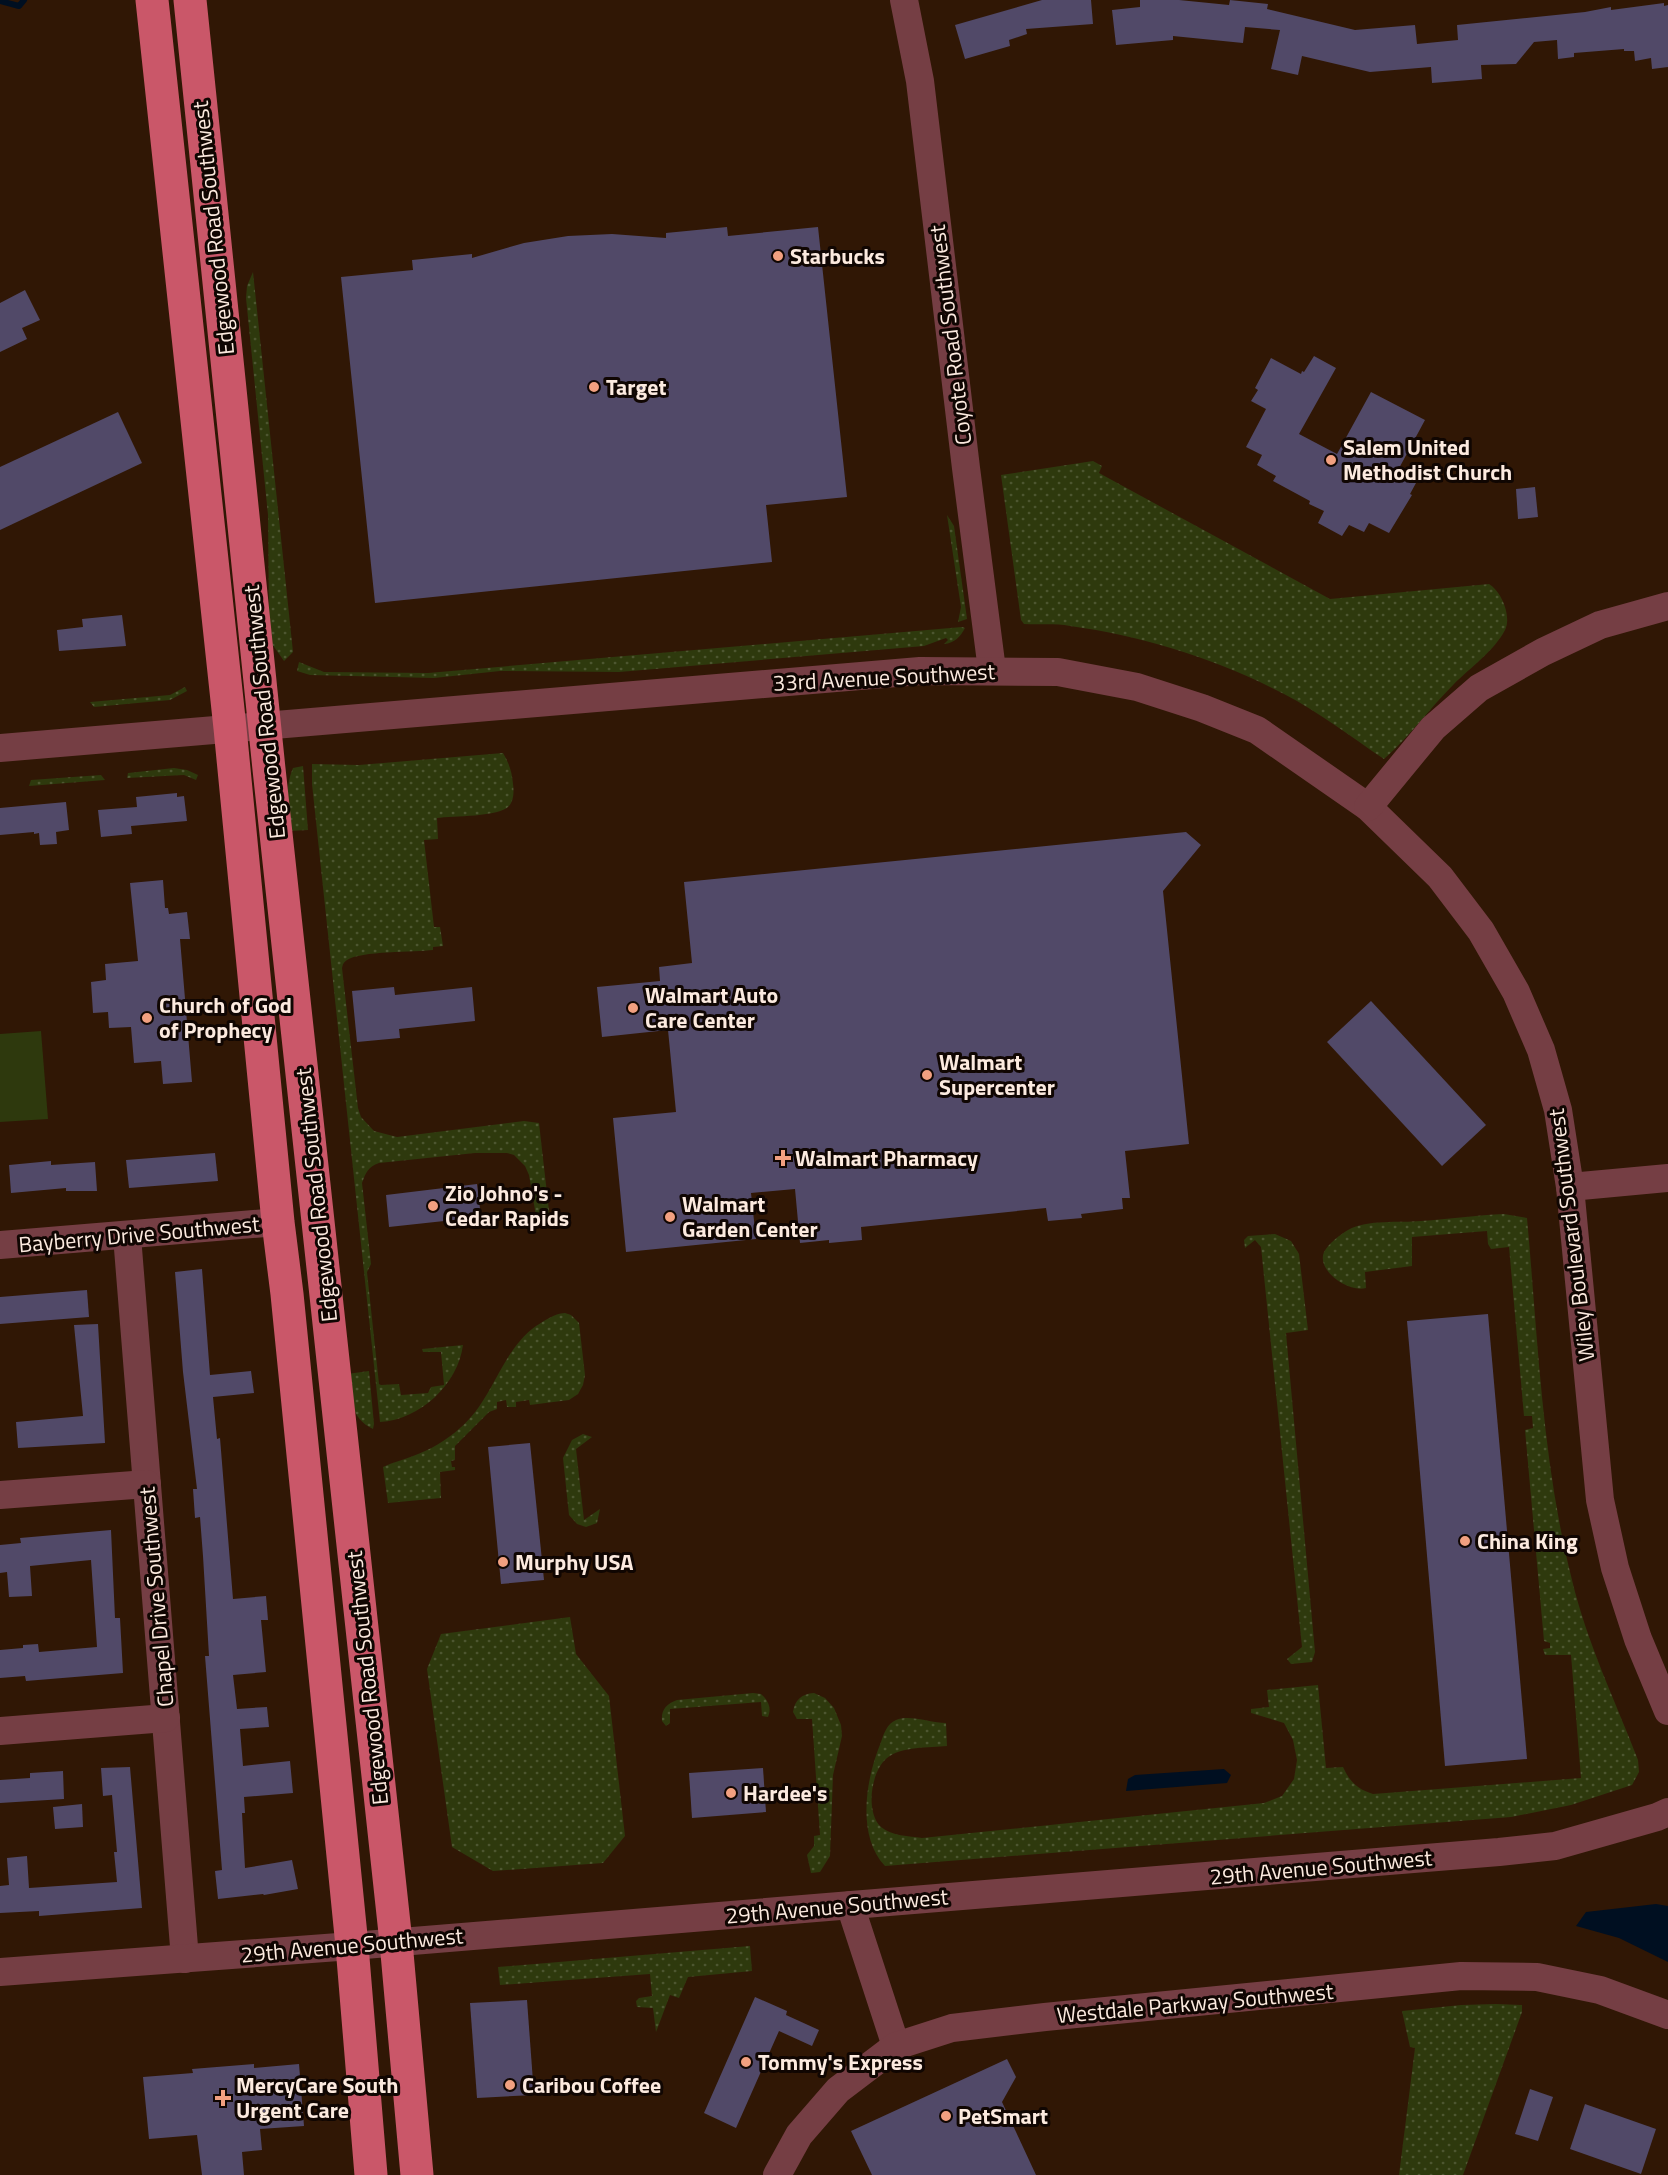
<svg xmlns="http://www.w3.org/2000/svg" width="1668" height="2175" font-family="'Titillium Web',sans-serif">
<defs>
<pattern id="grass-dots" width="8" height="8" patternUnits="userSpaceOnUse" patternTransform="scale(1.5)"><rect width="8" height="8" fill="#2e390d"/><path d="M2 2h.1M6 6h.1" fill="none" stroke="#4d5630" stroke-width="1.8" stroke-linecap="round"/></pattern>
</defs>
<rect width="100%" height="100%" fill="#301705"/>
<g fill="url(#grass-dots)">
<path d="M253 272 293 652 284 661 272 644 269 626 268 515 246 298 247 286Z"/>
<path d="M1093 461 1102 466 1099 473 1330 599 1489 584C1501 591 1512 616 1505 630 1494 651 1471 667 1454 684 1430 708 1410 736 1384 759 1351 737 1319 712 1284 694 1217 659 1144 636 1070 626 1055 623 1039 625 1024 624L1021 620 1001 475Z"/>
<path d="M947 515 954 526 967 619 958 622 961 607Z"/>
<path d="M962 627 965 628C960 637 955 643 944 644L948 640 946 638 924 646 619 672 500 671 434 678 310 675 297 671 299 662 324 672 428 673Z"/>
<path d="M185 687 187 691 170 700 94 707 90 702 170 695Z"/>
<path d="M503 753C509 763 512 772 513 784 514 791 514 800 509 806 500 817 452 816 437 818L438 839 424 840 434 927H440L443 946 433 947V950C415 952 360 951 347 960 343 963 343 964 342 968L358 1108 361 1117 374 1131 397 1137 524 1121 539 1123 550 1220 546 1223 536 1216 529 1175 525 1166 514 1155 507 1153H475L379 1163C368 1167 366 1172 362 1183L371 1264 367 1272 379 1384 381 1385 399 1384 401 1395 428 1393 431 1387 444 1385 441 1352H423L422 1349 463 1345C458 1384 420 1420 380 1422L312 784V764L359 765Z"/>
<path d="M303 766 308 830 290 831C288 808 284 790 293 768Z"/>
<path d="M174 768 187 770 198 775 196 780 184 775 127 778 128 773Z"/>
<path d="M101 775 105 780 29 786 31 780Z"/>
<path d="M1504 1214 1527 1218C1538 1339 1542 1462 1572 1580 1587 1643 1615 1700 1638 1760L1639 1772 1632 1785 1571 1805 1511 1817 885 1866C856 1835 866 1778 881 1742 884 1733 887 1724 896 1720 909 1714 931 1723 946 1723L947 1746C929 1748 902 1746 887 1758 871 1771 865 1812 881 1827 892 1836 909 1836 922 1838L1264 1803 1282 1796 1294 1779 1297 1760 1293 1740 1284 1723 1251 1713V1709L1269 1707 1267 1690 1318 1685 1326 1768 1343 1767C1350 1782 1357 1789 1373 1794L1581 1778 1571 1655H1545L1543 1649 1550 1648V1643L1544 1641 1525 1430 1533 1428 1532 1416H1524L1509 1247 1491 1249 1488 1244 1487 1231 1412 1237V1266L1365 1272 1366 1288C1349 1293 1316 1271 1324 1252 1328 1244 1341 1234 1348 1230 1368 1219 1399 1223 1421 1221 1449 1219 1477 1215 1504 1214Z"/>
<path d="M1275 1234 1291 1241 1299 1254 1308 1330 1286 1333 1315 1652 1312 1662 1291 1664 1287 1659 1302 1647 1261 1247 1255 1240 1245 1248 1244 1240 1248 1236Z"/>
<path d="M565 1313 571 1315 579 1323 585 1375 583 1385 578 1394 569 1400 530 1405 529 1400 516 1402V1407H507L506 1400 497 1402V1409L489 1412 455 1446V1460L451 1461 452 1467H455V1470L440 1472 441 1498 388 1503 383 1467C393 1462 403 1460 413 1456 430 1450 447 1440 460 1428 494 1399 500 1352 536 1326 546 1320 553 1314 565 1313Z"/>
<path d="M369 1371 374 1424 373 1429C350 1418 350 1397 347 1374Z"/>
<path d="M583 1434 592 1437 576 1449 584 1520 600 1509 597 1523 586 1527 577 1524 569 1515 563 1458 572 1440Z"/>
<path d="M570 1617 576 1654 609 1696 625 1836 603 1863 493 1871 452 1847 427 1669 441 1634Z"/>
<path d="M753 1693 761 1694C768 1700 772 1708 768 1717L762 1716 761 1702 670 1709V1723L666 1726 662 1721C661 1710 666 1704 677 1700Z"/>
<path d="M814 1693 825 1698 834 1708 841 1725 842 1736 833 1775 830 1856 820 1872 811 1873 807 1855 814 1846V1836L820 1835 812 1719H797L793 1712C795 1700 801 1694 814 1693Z"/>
<path d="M750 1946 752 1971 688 1977 679 1998 670 1995 656 2032 653 2008 637 2007 636 2001 639 1998 652 1996 650 1974 500 1985 498 1967Z"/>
<path d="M1496 2004 1522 2005V2012L1463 2175H1399L1415 2048 1410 2047 1402 2011 1461 2005Z"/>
</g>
<path fill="#2e390d" d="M41 1031 48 1119 0 1122V1034Z"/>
<g fill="#000f21">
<path d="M1224 1769 1231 1775 1227 1783 1126 1791 1128 1779 1135 1775Z"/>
<path d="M1656 1904 1668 1906V1962L1619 1938 1576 1926 1586 1912Z"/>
</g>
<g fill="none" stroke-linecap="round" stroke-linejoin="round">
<path stroke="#000f21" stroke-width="6" d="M0 1 19 6 24 0"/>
</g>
<g fill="#514968">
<path d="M1042 0H1091L1093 24 1026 29 1027 34 1009 40 1010 46 965 59 955 25Z"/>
<path d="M1140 0H1179L1229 5 1230 0 1268 4 1267 9 1355 30 1415 25 1417 44 1458 40 1457 25 1585 12 1611 7V10L1664 3V6L1668 5V67L1652 69 1651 58 1635 61 1634 51H1624V49L1574 53V57L1558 59 1557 40 1534 42 1516 64 1481 65 1482 79 1432 83 1431 67 1370 72 1302 56 1298 75 1271 69 1280 30 1245 27 1243 43 1173 36V40L1116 45 1112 10 1140 7Z"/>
<path d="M727 227 728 236 818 227 847 497 766 505 772 562 375 603 341 277 413 270 412 260 472 254V258L524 243 568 236 612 234 666 238V233Z"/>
<path d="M25 290 40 320 22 328 27 339 0 352V303Z"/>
<path d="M1314 356 1336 368 1299 434 1337 454 1371 392 1425 420 1397 472 1416 483 1410 494 1412 495 1389 533 1369 523 1364 532 1349 525 1342 536 1318 523 1324 511 1309 504 1310 501 1273 481 1276 476 1257 465 1262 455 1246 447 1266 409 1251 401 1258 390 1255 388 1271 358 1301 374 1302 371 1304 372Z"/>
<path d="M118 412 142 463 0 530V467Z"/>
<path d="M1535 487 1538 517 1518 519 1516 489Z"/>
<path d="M122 615 126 646 59 651 57 630 83 627 82 619Z"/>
<path d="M177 793V797L184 796 187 821 131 826 132 834 101 837 98 810 137 807 136 797Z"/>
<path d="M66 802 69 830 56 832 57 844 40 845 39 833 34 834V832L0 835V808Z"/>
<path d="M1186 832 1201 845 1163 891 1189 1144 1125 1151 1130 1198H1122L1123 1209 1081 1214 1082 1218 1048 1221 1046 1208 861 1227 862 1240 829 1243V1240L800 1243 795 1189 751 1193 756 1239 626 1252 613 1118 676 1112 668 1030 602 1037 597 987 660 981 659 967 692 963 684 882Z"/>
<path d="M163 880 165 908H168L169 914 187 912 190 939H180L192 1082 163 1084 161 1061 134 1063 131 1027 109 1028 108 1012 93 1013 91 982 106 980 105 964 138 961 130 883Z"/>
<path d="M394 987 395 995 472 987 475 1021 399 1029 400 1038 357 1042 352 991Z"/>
<path d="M1371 1001 1486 1125 1442 1166 1327 1042Z"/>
<path d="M215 1153 218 1181 129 1188 126 1160Z"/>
<path d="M51 1161V1165L95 1162 97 1191H66V1188L11 1193 9 1165Z"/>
<path d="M477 1184 481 1217 389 1227 386 1195Z"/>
<path d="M202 1269 210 1375 251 1371 254 1393 213 1397 217 1439 220 1438 233 1599 266 1596 268 1620H261L266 1672 233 1675 237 1709 267 1707 269 1727 240 1729 243 1766 290 1761 293 1793 244 1797 245 1813H242L245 1868 292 1860 298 1889 264 1895 263 1894 218 1899 215 1871 222 1870 205 1656H209L203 1556 200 1517 195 1518 193 1489H197L183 1372 175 1272Z"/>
<path d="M87 1290 89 1317 0 1324V1297Z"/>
<path d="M1488 1314 1527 1759 1445 1766 1407 1321Z"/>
<path d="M98 1324 105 1443 18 1448 16 1422 83 1416 74 1325Z"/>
<path d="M530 1443 544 1580 501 1584 488 1447Z"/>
<path d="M111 1530 115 1618H120L123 1673 26 1681 25 1676 0 1678V1650L23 1648V1645L38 1644 39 1652 97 1647 91 1560 30 1566 32 1596 9 1597 7 1572 0 1573V1545L21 1543 20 1538Z"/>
<path d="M130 1767 142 1908 39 1916V1911L0 1913V1886L9 1885 7 1858 27 1856 29 1888 117 1882 114 1852H117L112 1795 103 1796 101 1768Z"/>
<path d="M763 1768 766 1812 692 1818 689 1773Z"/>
<path d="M63 1771 64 1799 0 1803V1780L30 1778V1773Z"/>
<path d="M82 1804 83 1827 55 1829 53 1807Z"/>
<path d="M755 1997 787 2011 786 2015 819 2030 812 2046 779 2031 736 2128 704 2113Z"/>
<path d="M527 2000 534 2095 477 2098 470 2003Z"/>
<path d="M1007 2059 1016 2077 1002 2102 1036 2175H872L851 2131Z"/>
<path d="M254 2064V2068L299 2064 304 2126 260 2129 262 2150 242 2152 244 2175H202L197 2135 149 2139 143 2077 193 2073 192 2069Z"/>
<path d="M1530 2089 1553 2097 1538 2141 1515 2134Z"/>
<path d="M1585 2104 1656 2129 1641 2174 1570 2149Z"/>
</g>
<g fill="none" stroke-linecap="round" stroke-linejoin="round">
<g stroke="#753e44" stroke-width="28">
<path d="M904 0 920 81 966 468 992 670"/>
<path d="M0 748 920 671 1058 672 1137 687 1202 708 1257 730 1368 807 1440 877 1481 931 1516 992 1541 1050 1558 1110 1570 1187 1600 1500 1615 1568 1638 1639 1668 1711"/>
<path d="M1368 807 1433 728 1479 688 1543 652 1600 625 1668 606"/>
<path d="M1570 1187 1668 1178"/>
<path d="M127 1236 185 1959"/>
<path d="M0 1245 278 1222"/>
<path d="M0 1495 147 1484"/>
<path d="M0 1731 166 1718"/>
<path d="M850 1905 896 2046"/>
<path d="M0 1972 352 1946 1499 1852 1555 1846 1657 1817 1668 1812"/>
<path d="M777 2175 799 2135 838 2090 896 2046 952 2028 1045 2017 1461 1976 1537 1977 1600 1990 1668 2015"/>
</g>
<g stroke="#ca5769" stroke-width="33">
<path d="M152 0 230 728 278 1222 287 1294 352 1946 371 2175"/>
<path d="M190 0 269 769 396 1942 417 2175"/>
</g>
</g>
<g fill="#f2a080" stroke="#100602" stroke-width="2">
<circle cx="778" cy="256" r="6"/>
<circle cx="594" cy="387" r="6"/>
<circle cx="1331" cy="460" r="6"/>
<circle cx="633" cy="1008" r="6"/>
<circle cx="147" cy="1018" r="6"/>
<circle cx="927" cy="1075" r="6"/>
<path d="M780 1149h6v6h6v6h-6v6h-6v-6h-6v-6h6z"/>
<circle cx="433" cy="1206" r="6"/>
<circle cx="670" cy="1217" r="6"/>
<circle cx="1465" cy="1541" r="6"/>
<circle cx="503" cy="1562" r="6"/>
<circle cx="731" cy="1793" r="6"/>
<circle cx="746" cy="2062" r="6"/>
<circle cx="510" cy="2085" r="6"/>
<path d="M220 2089h6v6h6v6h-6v6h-6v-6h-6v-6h6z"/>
<circle cx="946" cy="2116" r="6"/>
</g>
<g text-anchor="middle" stroke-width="6" stroke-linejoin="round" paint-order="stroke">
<g font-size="22" fill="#fceadf" stroke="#100602">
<text transform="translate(213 228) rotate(-96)" y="8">Edgewood Road Southwest</text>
<text transform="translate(950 335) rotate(-97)" y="8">Coyote Road Southwest</text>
<text transform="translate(884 677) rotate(-3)" y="8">33rd Avenue Southwest</text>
<text transform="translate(264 712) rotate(-96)" y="8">Edgewood Road Southwest</text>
<text transform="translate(316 1195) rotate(-96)" y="8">Edgewood Road Southwest</text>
<text transform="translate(139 1234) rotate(-5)" y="8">Bayberry Drive Southwest</text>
<text transform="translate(1571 1235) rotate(-97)" y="8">Wiley Boulevard Southwest</text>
<text transform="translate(156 1597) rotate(-95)" y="8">Chapel Drive Southwest</text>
<text transform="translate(367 1678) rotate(-96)" y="8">Edgewood Road Southwest</text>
<text transform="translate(1321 1867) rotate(-5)" y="8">29th Avenue Southwest</text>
<text transform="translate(837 1906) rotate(-5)" y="8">29th Avenue Southwest</text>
<text transform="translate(352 1945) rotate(-5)" y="8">29th Avenue Southwest</text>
<text transform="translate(1195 2003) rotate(-5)" y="8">Westdale Parkway Southwest</text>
</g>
<g font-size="22" font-weight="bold" fill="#fceadf" stroke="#100602" text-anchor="start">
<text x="790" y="264">Starbucks</text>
<text x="606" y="395">Target</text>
<text x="1343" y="455">Salem United<tspan x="1343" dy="25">Methodist Church</tspan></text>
<text x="645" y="1003">Walmart Auto<tspan x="645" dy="25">Care Center</tspan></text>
<text x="159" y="1013">Church of God<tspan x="159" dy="25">of Prophecy</tspan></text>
<text x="939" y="1070">Walmart<tspan x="939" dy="25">Supercenter</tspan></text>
<text x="795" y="1166">Walmart Pharmacy</text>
<text x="445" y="1201">Zio Johno's -<tspan x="445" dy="25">Cedar Rapids</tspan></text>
<text x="682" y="1212">Walmart<tspan x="682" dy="25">Garden Center</tspan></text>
<text x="1477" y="1549">China King</text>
<text x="515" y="1570">Murphy USA</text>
<text x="743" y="1801">Hardee's</text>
<text x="758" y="2070">Tommy's Express</text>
<text x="236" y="2093">MercyCare South<tspan x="236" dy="25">Urgent Care</tspan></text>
<text x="522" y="2093">Caribou Coffee</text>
<text x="958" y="2124">PetSmart</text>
</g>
</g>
</svg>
